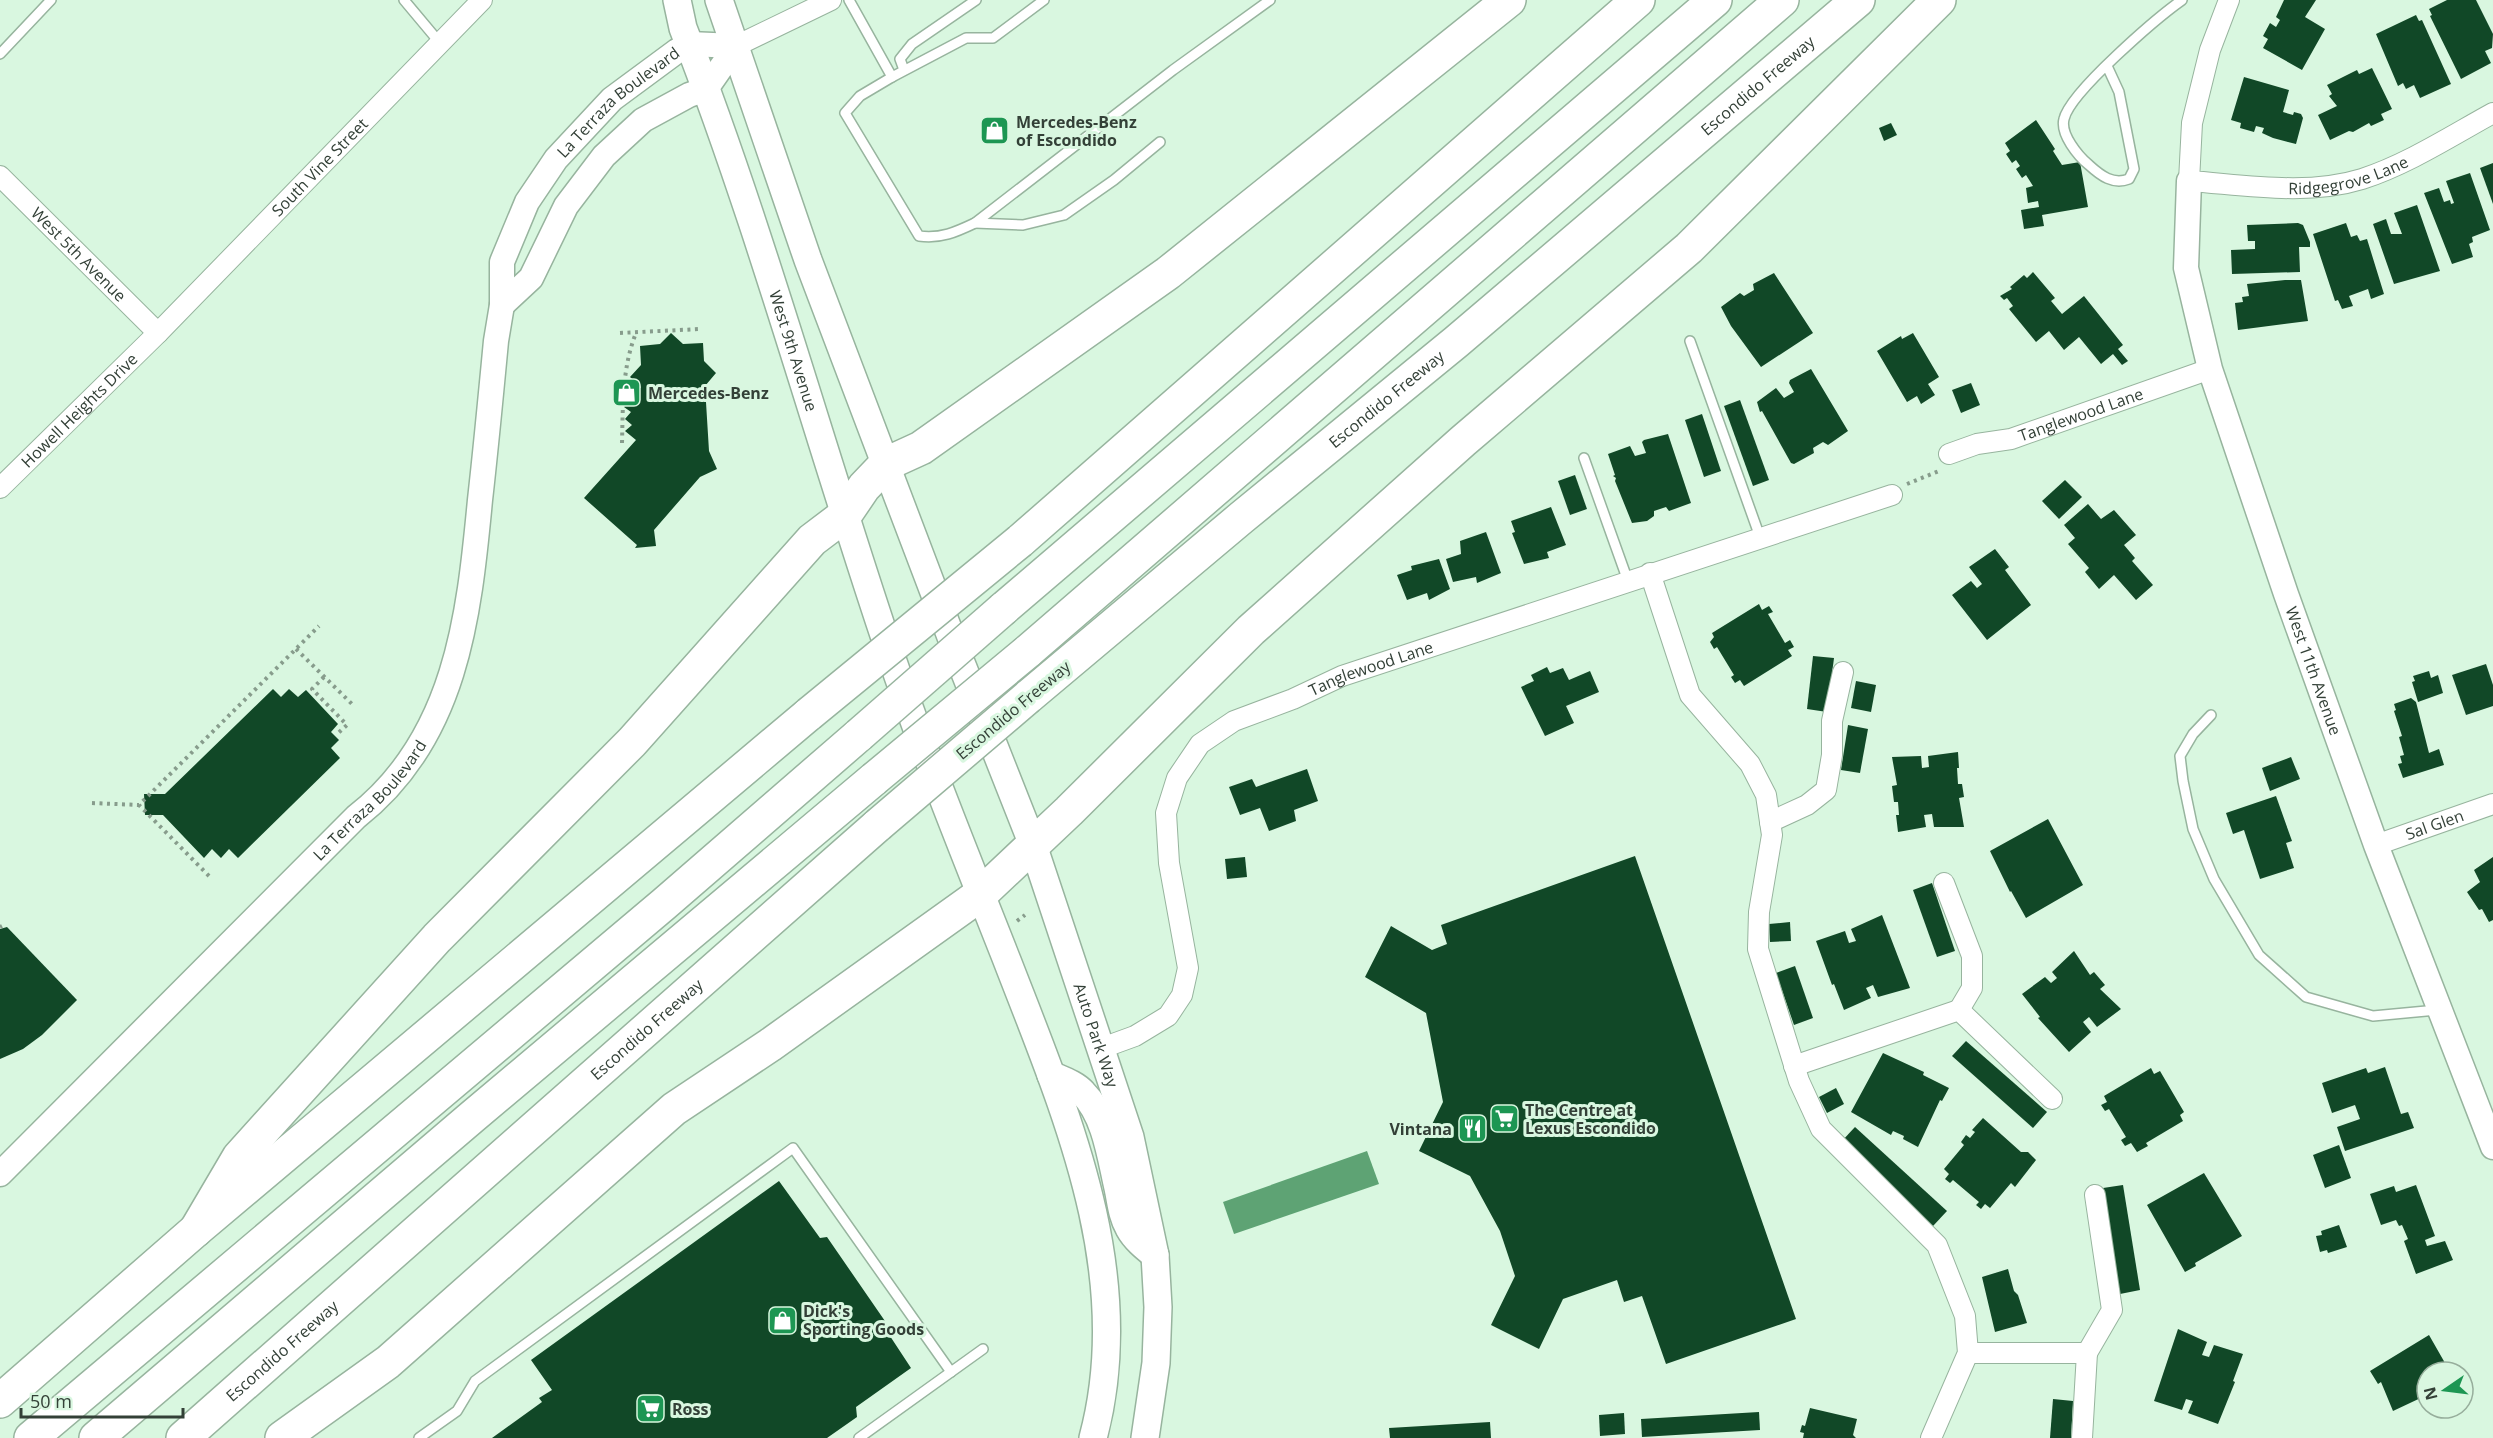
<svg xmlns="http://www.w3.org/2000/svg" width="2493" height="1438" font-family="'Open Sans',sans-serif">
<rect width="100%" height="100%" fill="#d9f7e0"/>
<path fill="#5ea374" d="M1367 1151 1379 1184 1234 1234 1223 1202Z"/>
<g fill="#114827">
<path d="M2284 0H2316L2305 17 2325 29 2302 70 2263 48 2268 39 2263 36 2270 23 2276 27 2280 20 2276 17Z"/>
<path d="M2447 0H2476L2493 34 2492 48 2485 51 2491 63 2461 79 2430 16 2432 15 2429 9Z"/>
<path d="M2416 15 2419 21 2422 20 2451 84 2420 98 2414 85 2406 89 2403 83 2398 86 2376 34Z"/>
<path d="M2372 68 2392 109 2381 114 2384 120 2371 126 2369 123 2353 132 2349 131 2330 140 2318 115 2337 106 2329 96 2332 94 2327 85 2357 70 2359 74Z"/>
<path d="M2244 77 2289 90 2283 112 2293 115 2294 112 2301 114 2303 118 2296 144 2273 138 2262 133 2264 128 2256 126 2254 132 2240 128 2241 123 2231 120Z"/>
<path d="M2036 120 2055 149 2053 151 2062 165 2080 162 2088 207 2042 215 2044 226 2024 229 2021 210 2039 207 2038 201 2028 203 2026 188 2033 186 2026 175 2022 178 2016 169 2020 166 2016 160 2012 163 2006 154 2010 151 2005 143Z"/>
<path d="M1891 123 1897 135 1884 141 1879 128Z"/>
<path d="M2493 163V204L2480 168Z"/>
<path d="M2470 173 2490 230 2472 237 2473 242 2469 244 2473 257 2452 264 2424 193 2439 188 2444 202 2450 200 2451 204 2454 203 2446 181Z"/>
<path d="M2417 205 2440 271 2394 284 2373 224 2386 219 2391 234H2402L2394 213Z"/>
<path d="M2298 223 2303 225 2310 242V247H2299L2300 272 2232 274 2231 250 2255 249V241H2248L2247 225Z"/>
<path d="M2346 223 2351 237 2357 235 2360 241 2367 239 2384 294 2371 299 2368 289 2349 296 2353 306 2342 309 2338 300 2335 301 2313 234Z"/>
<path d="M2033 272 2055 298 2051 301 2062 314 2084 296 2123 345 2118 349 2128 361 2122 365 2113 354 2101 364 2079 337 2064 350 2049 331 2036 342 2009 309 2013 306 2007 298 2004 300 2000 296 2012 289 2010 287 2024 275 2027 278Z"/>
<path d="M1774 273 1813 333 1761 367 1731 326 1721 307 1740 293 1744 296 1754 290 1753 284Z"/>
<path d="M2285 280H2301L2308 321 2238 330 2235 303 2243 302 2242 297 2249 296 2247 284Z"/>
<path d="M671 333 683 344 703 343 704 361 716 373 705 386 709 451 717 469 700 477 654 530 656 546 635 548 637 545 584 498 636 440 625 431 632 425 625 419 631 412 624 407 641 387 630 377 641 365 640 346 660 344Z"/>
<path d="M1913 333 1939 377 1928 384 1935 395 1921 404 1917 396 1907 402 1877 351 1901 336 1902 339Z"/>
<path d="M1811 369 1848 431 1828 445 1823 442 1813 448 1814 453 1794 464 1791 463 1762 411 1760 412 1757 402 1776 388 1784 398 1794 392 1789 383 1790 380Z"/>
<path d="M1971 383 1980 405 1961 413 1952 390Z"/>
<path d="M1740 400 1769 480 1753 486 1724 406Z"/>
<path d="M1702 414 1721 471 1704 477 1685 420Z"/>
<path d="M1668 434 1691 503 1669 511 1666 507 1654 511V516L1647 521 1632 523 1615 481 1616 478 1613 476 1615 475 1608 454 1630 446 1635 456 1646 453 1642 442 1644 440Z"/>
<path d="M1575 475 1587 509 1570 515 1558 481Z"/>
<path d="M2065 480 2082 497 2059 519 2042 501Z"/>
<path d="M2088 504 2101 519 2114 510 2136 535 2124 545 2135 558 2132 561 2153 585 2136 600 2114 575 2099 589 2085 572 2089 568 2068 544 2075 538 2064 525Z"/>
<path d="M1551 507 1566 545 1547 552 1549 558 1524 564 1512 533 1515 532 1511 521Z"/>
<path d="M1486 532 1501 573 1477 583 1476 577 1453 582 1446 559 1461 554 1460 541Z"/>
<path d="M1995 549 2009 567 2005 570 2031 605 1987 640 1952 595 1971 581 1977 588 1982 584 1969 567Z"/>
<path d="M1439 559 1450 589 1429 600 1427 593 1407 600 1397 575 1412 570 1411 566Z"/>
<path d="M1759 604 1762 610 1769 606 1773 612 1768 614 1785 643 1790 640 1794 647 1788 650 1792 656 1744 686 1740 680 1735 683 1731 677 1734 675 1717 647 1714 649 1710 642 1714 637 1712 633Z"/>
<path d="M1813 656 1834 658 1827 712 1807 709Z"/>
<path d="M2486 664 2493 685V706L2466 715 2452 675Z"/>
<path d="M1547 667 1550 673 1563 668 1569 680 1590 671 1599 692 1566 706 1574 723 1545 736 1521 687 1534 681 1531 675Z"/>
<path d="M2429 671 2431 678 2438 675 2443 693 2418 702 2412 682 2415 681 2413 676Z"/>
<path d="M1856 681 1876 685 1871 712 1851 708Z"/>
<path d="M273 689 281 697 289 689 298 697 306 690 338 724 331 732 339 740 331 748 340 758 238 858 229 849 221 858 212 849 204 858 163 815H145L144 794H165Z"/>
<path d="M2411 698 2416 702 2429 753 2439 749 2444 765 2403 778 2398 764 2402 763 2400 756 2404 755 2399 737 2402 736 2394 711 2396 710 2394 704Z"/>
<path d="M1848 725 1868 729 1860 773 1841 770Z"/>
<path d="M1958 752 1959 768H1957L1958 784H1962L1964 797 1959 798 1964 827H1934L1932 814 1924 815 1926 827 1898 832 1896 815H1899L1898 802H1894L1892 786 1897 785 1892 757 1921 756 1922 768 1929 767 1928 756Z"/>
<path d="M2291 757 2300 779 2270 791 2262 768Z"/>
<path d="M1307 769 1318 801 1294 810 1296 821 1269 831 1260 808 1240 815 1229 787 1252 779 1256 787Z"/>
<path d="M2276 796 2292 841 2286 843 2294 868 2260 879 2244 830 2233 834 2226 813Z"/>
<path d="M2048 819 2083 885 2026 918 2011 891 2010 892 1990 851Z"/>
<path d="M1635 856 1796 1319 1666 1364 1642 1296 1624 1302 1617 1280 1563 1299 1539 1349 1491 1325 1515 1276 1500 1231 1470 1176 1419 1151 1443 1102 1426 1013 1365 977 1391 926 1432 950 1447 944 1441 925Z"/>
<path d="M1245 857 1247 877 1227 879 1225 859Z"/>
<path d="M2493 857V920L2489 922 2482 909 2479 910 2467 892 2480 882 2474 870Z"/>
<path d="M1932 883 1955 951 1937 957 1913 890Z"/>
<path d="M1882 915 1910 988 1878 997 1873 985 1866 988 1871 998 1844 1010 1834 984 1832 985 1816 941 1845 931 1849 943 1856 941 1851 929Z"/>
<path d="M1790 922 1791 941 1770 942 1769 924Z"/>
<path d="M7 927 77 1000 42 1035 23 1049 0 1059V929Z"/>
<path d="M2074 951 2090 975 2094 972 2105 985 2100 989 2121 1009 2097 1027 2089 1017 2083 1022 2091 1032 2069 1052 2038 1018 2040 1017 2022 994 2045 977 2051 983 2057 978 2052 972Z"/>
<path d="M1795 966 1813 1018 1794 1025 1776 973Z"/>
<path d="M1966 1041 2047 1112 2033 1128 1952 1056Z"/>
<path d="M1883 1053 1924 1072 1923 1075 1949 1088 1942 1101 1940 1100 1918 1147 1903 1139 1904 1136 1893 1131 1891 1135 1851 1112Z"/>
<path d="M2385 1067 2401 1114 2408 1112 2414 1128 2345 1151 2337 1127 2360 1119 2355 1105 2332 1113 2322 1083 2366 1068 2368 1073Z"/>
<path d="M2151 1068 2154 1074 2160 1071 2184 1112 2180 1115 2183 1121 2146 1143 2148 1146 2137 1152 2131 1143 2125 1146 2121 1140 2126 1137 2109 1109 2105 1111 2101 1105 2107 1102 2104 1096Z"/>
<path d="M1836 1088 1844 1104 1827 1113 1819 1097Z"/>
<path d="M1983 1118 2021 1152H2028L2036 1160 2015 1187 2011 1183 1990 1208 1985 1204 1981 1209 1976 1205 1979 1202 1953 1180 1950 1183 1945 1179 1949 1174 1944 1169 1964 1145 1961 1142 1966 1135 1970 1138 1975 1132 1972 1130Z"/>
<path d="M1855 1127 1947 1211 1933 1226 1841 1142Z"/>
<path d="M2339 1145 2351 1178 2325 1188 2313 1155Z"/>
<path d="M2204 1173 2242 1236 2195 1263 2196 1266 2185 1272 2147 1205Z"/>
<path d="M779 1181 820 1238 827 1237 887 1324 888 1333 911 1368 856 1407 857 1417 827 1438H492L542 1402 539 1398 552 1390 531 1360Z"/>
<path d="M2123 1185 2140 1290 2120 1294 2103 1188Z"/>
<path d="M2416 1185 2435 1236 2425 1240 2427 1246 2445 1241 2453 1260 2416 1274 2404 1241 2408 1239 2402 1225 2399 1226 2396 1220 2381 1225 2370 1194 2394 1186 2396 1192Z"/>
<path d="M2339 1225 2347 1247 2328 1253 2327 1250 2320 1252 2316 1236 2322 1235 2321 1231Z"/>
<path d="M2008 1269 2014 1291 2018 1295 2027 1323 1995 1332 1982 1277Z"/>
<path d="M2178 1329 2207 1342 2202 1355 2209 1357 2214 1345 2243 1354 2233 1381 2235 1382 2218 1424 2188 1413 2193 1401 2186 1399 2182 1410 2154 1401Z"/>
<path d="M2429 1335 2445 1363 2427 1372V1395L2393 1411 2381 1382 2378 1384 2370 1371Z"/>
<path d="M2053 1399 2073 1401 2071 1438H2050Z"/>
<path d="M1810 1408 1857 1419 1853 1435 1856 1438H1803L1804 1433 1800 1432 1802 1425 1805 1426Z"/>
<path d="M1759 1412 1760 1430 1642 1437 1641 1419Z"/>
<path d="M1624 1413 1625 1434 1600 1436 1599 1415Z"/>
<path d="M1490 1422 1491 1438H1390L1389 1428Z"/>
</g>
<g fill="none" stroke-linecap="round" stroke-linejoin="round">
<defs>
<g id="service">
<path d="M404 0 440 43"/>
<path d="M849 0 892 77 966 38H993L1044 0"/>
<path d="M0 54 51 0"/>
<path d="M2107 66 2119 92 2134 169 2129 179C2113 185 2101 176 2089 165 2078 156 2060 134 2064 119 2070 92 2158 17 2182 0"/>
<path d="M904 70 900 59 912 44 976 0"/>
<path d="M892 77 860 96 845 113 919 236C941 239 956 232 975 223L1173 70 1270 0"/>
<path d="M975 223 1023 225 1064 215 1114 180 1160 142"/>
<path d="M1690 341 1760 537"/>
<path d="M1584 458 1628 581"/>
<path d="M2211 715 2193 734 2180 756 2183 781 2193 829 2214 879 2259 955 2306 997 2373 1016 2437 1010"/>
<path d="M419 1438 457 1411 475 1381 793 1148 951 1372"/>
<path d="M859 1438 983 1349"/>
</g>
<g id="minor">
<path id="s1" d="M2229 0 2210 50 2192 123 2189 181C2246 185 2307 196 2362 179 2408 164 2451 136 2493 113"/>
<path d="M736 46 831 0"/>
<path id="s2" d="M0 176 158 333"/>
<path id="s3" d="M1949 454 1977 444 2011 439 2210 369"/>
<path id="s4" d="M0 488 158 333 482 0"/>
<path d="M1650 573 1690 695 1750 764 1766 795 1772 835 1759 912 1758 949 1799 1081 1821 1129 1937 1245 1965 1316 1968 1353 1931 1438"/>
<path d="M1770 822 1807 805 1826 790 1832 755V721L1843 672"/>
<path id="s5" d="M2376 845 2493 804"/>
<path d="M1944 883 1972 956V988L1959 1010"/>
<path id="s6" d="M1102 1048 1135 1036 1168 1016 1182 995 1188 968 1169 863 1166 813 1177 778 1200 744 1234 721 1293 699 1342 676 1892 495"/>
<path d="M1794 1066 1959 1010 2052 1099"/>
<path d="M1968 1353H2087L2082 1438"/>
<path d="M2087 1353 2112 1310 2095 1195"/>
</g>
<g id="tertiary">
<path id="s7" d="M2189 181 2186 268 2210 369 2286 594 2376 845 2493 1147"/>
<path d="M502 305 531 278 566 206 604 156 643 120 689 95 706 89 736 46"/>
<path id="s8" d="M0 1174 356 817C456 739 469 617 480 500 486 447 491 394 496 341L502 305V262L527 202 556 159 612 99 677 51 689 44 736 46"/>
</g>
<g id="secondary">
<path id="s9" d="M677 0 683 28C762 231 819 443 889 650 925 756 967 859 1008 963 1066 1113 1137 1274 1093 1438"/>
<path id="s10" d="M719 0 808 260 956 650 1033 845 1130 1137 1155 1255 1158 1307 1156 1363 1145 1438"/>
<path d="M1051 1075C1062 1080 1075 1084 1083 1093 1106 1116 1111 1158 1118 1188 1121 1202 1122 1216 1129 1228 1135 1239 1145 1247 1155 1255"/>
</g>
<g id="motorway">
<path d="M1020 541 1638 0"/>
<path d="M1003 609 1715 0"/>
<path d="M1027 652 1782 0"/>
<path id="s11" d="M1028 697 1241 518 1456 342 1858 0"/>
<path d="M196 1230 239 1157 437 938 632 742 812 540 845 515 864 487 886 464 921 448 1168 273 1509 0"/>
<path d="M0 1401 196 1230 809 714"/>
<path d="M31 1438 664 904 859 735"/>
<path d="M96 1438 472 1117 874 779"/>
<path id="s12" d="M183 1438 878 825"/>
<path d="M282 1438 388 1362 674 1109 770 1045 981 894 1069 811 1251 630 1463 441 1689 248 1939 0"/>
</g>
</defs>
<use href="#service" stroke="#97b49e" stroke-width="12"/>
<use href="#minor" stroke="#97b49e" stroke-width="22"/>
<use href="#tertiary" stroke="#97b49e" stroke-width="27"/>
<use href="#secondary" stroke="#97b49e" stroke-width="30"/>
<use href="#motorway" stroke="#97b49e" stroke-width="36"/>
<g stroke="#879c8c" stroke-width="4" stroke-dasharray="3 4.5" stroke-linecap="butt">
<path d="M620 333 700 329"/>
<path d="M622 443C623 405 622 368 636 333"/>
<path d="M1907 484 1939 471"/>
<path d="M296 649 353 705"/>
<path d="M324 677 312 689 347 725 336 735"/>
<path d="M92 803 139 805"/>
<path d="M209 876 139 805 319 626"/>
<path d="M1017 921 1025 915"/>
<path d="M0 927 2 926"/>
</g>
<use href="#service" stroke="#fff" stroke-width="9"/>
<use href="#minor" stroke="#fff" stroke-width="20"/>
<use href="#tertiary" stroke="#fff" stroke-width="24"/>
<use href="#secondary" stroke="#fff" stroke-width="27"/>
<use href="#motorway" stroke="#fff" stroke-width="33"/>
<defs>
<g id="motorway-bridge">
<path d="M809 714 1020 541"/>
<path d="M859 735 1003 609"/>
<path d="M874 779 1027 652"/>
<path d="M878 825 1028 697"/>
</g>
</defs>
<use href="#motorway-bridge" stroke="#97b49e" stroke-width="36" stroke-linecap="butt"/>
<use href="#motorway-bridge" stroke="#fff" stroke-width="33"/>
</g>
<defs>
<symbol id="shop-square" viewBox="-11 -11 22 22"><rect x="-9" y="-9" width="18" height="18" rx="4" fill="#1d9653" stroke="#d9f7e0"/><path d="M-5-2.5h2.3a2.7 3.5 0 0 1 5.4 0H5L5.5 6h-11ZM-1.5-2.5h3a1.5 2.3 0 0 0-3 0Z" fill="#fff"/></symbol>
<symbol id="supermarket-square" viewBox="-11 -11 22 22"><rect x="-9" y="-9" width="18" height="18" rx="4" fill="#1d9653" stroke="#d9f7e0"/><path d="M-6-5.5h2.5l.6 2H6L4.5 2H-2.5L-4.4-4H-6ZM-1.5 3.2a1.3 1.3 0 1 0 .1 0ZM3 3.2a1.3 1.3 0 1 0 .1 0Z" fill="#fff"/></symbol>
<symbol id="restaurant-square" viewBox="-11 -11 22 22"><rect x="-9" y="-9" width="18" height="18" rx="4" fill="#1d9653" stroke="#d9f7e0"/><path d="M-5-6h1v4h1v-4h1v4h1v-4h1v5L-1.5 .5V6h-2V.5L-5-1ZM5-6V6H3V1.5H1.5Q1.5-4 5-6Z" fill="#fff"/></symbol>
</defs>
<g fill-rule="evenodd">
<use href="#shop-square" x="978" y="114" width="33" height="33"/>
<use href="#shop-square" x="610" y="376" width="33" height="33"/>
<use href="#supermarket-square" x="1488" y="1102" width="33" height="33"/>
<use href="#restaurant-square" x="1456" y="1112" width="33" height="33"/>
<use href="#shop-square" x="766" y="1304" width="33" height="33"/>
<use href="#supermarket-square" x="634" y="1392" width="33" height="33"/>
</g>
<g text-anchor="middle" stroke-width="6" stroke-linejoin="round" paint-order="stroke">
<g font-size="16" fill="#334037" stroke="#d9f7e0">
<text dy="6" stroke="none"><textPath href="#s11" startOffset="952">Escondido Freeway</textPath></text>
<text dy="6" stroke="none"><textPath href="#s8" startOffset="1296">La Terraza Boulevard</textPath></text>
<text dy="6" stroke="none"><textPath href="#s4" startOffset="453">South Vine Street</textPath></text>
<text dy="6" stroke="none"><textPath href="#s1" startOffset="348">Ridgegrove Lane</textPath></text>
<text dy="6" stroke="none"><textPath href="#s2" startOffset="111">West 5th Avenue</textPath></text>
<text dy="6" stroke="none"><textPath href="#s9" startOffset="370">West 9th Avenue</textPath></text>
<text dy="6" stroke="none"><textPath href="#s11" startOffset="466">Escondido Freeway</textPath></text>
<text dy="6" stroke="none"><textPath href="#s4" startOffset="111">Howell Heights Drive</textPath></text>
<text dy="6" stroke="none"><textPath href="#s3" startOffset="138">Tanglewood Lane</textPath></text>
<text dy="6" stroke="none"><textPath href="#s6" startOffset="549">Tanglewood Lane</textPath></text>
<text dy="6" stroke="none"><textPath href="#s7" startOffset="510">West 11th Avenue</textPath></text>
<text transform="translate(1013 710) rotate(-40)" y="6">Escondido Freeway</text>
<text dy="6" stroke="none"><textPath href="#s8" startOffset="526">La Terraza Boulevard</textPath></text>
<text dy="6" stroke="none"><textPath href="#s5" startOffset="62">Sal Glen</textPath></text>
<text dy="6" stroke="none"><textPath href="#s12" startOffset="618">Escondido Freeway</textPath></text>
<text dy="6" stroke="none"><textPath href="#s10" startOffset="1102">Auto Park Way</textPath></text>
<text dy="6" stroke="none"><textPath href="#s12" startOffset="132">Escondido Freeway</textPath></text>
</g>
<g font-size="16" font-weight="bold" fill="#334037" stroke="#d9f7e0" text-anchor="start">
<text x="1016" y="128">Mercedes-Benz<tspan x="1016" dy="18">of Escondido</tspan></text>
<text x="648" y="399">Mercedes-Benz</text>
<text x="1525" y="1116">The Centre at<tspan x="1525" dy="18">Lexus Escondido</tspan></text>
<text x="1452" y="1135" text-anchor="end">Vintana</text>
<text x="803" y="1317">Dick's<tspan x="803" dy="18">Sporting Goods</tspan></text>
<text x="672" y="1415">Ross</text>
</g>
</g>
<g transform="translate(2445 1390) rotate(256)"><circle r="28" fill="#d9f7e0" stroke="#97ae9c" stroke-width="1.5"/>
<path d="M0-4.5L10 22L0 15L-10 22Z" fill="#1d9653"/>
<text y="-9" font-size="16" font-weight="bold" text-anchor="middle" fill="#334037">N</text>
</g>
<path d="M21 1408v9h162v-9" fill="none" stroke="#334037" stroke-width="3"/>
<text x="30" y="1408" font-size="18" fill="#334037" stroke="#d9f7e0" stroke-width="4.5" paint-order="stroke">50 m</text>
</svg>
